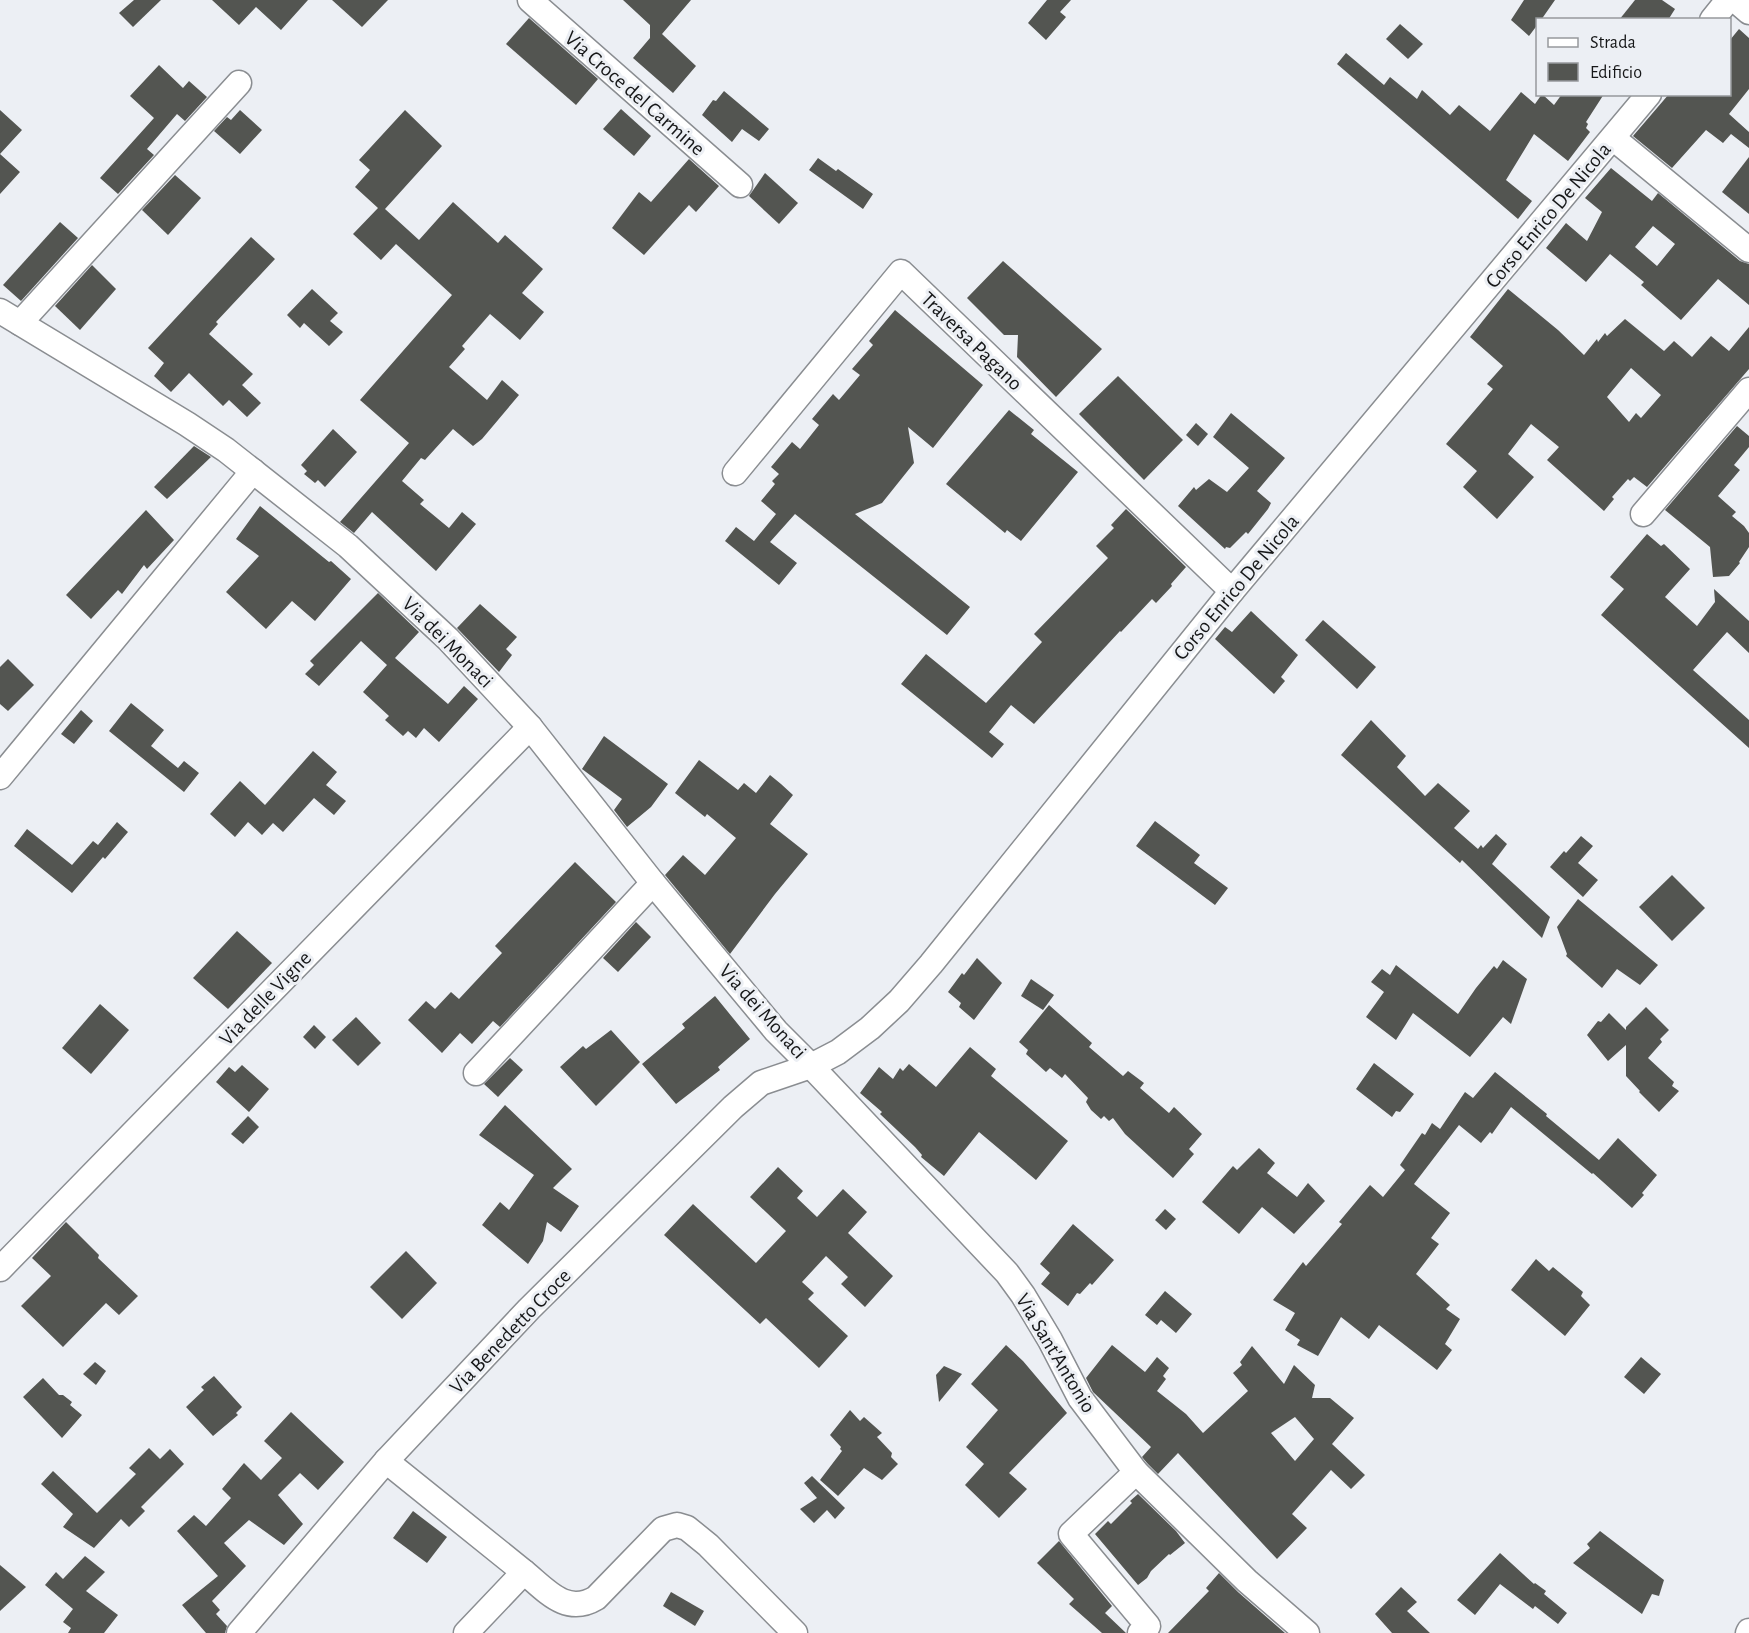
<svg xmlns="http://www.w3.org/2000/svg" width="1749" height="1633" font-family="'Alegreya Sans',sans-serif">
<rect width="100%" height="100%" fill="#eceff4"/>
<g fill="#535551" fill-rule="evenodd">
<path d="M134 0H161L133 27 119 13Z"/>
<path d="M212 0H308L281 30 256 7 239 25Z"/>
<path d="M332 0H388L362 27Z"/>
<path d="M623 0H691L662 34 696 66 673 93 633 58 650 38V25Z"/>
<path d="M1047 0H1071L1060 12 1066 17 1046 40 1028 23Z"/>
<path d="M1524 0H1555L1541 20H1538V24L1529 36 1511 20Z"/>
<path d="M1635 0H1662L1675 9 1668 20H1619Z"/>
<path d="M529 18 598 79 576 105 506 44Z"/>
<path d="M1400 24 1423 44 1408 59 1386 39Z"/>
<path d="M1739 29 1749 38V89L1729 114 1749 132V148L1731 134 1723 143 1706 130 1672 168 1633 136 1669 94H1730V40Z"/>
<path d="M1346 53 1384 85 1390 77 1417 99 1422 90 1450 115 1459 105 1490 131 1521 92 1535 104 1542 94 1554 105 1562 94H1604L1586 122 1588 124 1586 128 1590 132 1568 161 1534 134 1506 180 1532 201 1518 219 1337 64Z"/>
<path d="M159 65 183 88 189 81 207 97 185 121 177 114 147 149 154 155 118 194 100 178 154 118 130 96Z"/>
<path d="M724 91 769 129 759 141 742 129 732 142 702 115 713 100 716 101Z"/>
<path d="M621 109 651 136 634 156 603 129Z"/>
<path d="M0 110 22 130 0 154 20 172 0 194Z"/>
<path d="M240 110 262 130 240 154 214 131 227 117 231 120Z"/>
<path d="M405 110 442 146 385 209 419 240 453 202 498 243 505 235 543 269 522 293 544 312 520 340 490 314 462 346 465 349 449 367 487 400 502 380 519 395 482 439 473 446 453 429 425 460 421 458 402 481 424 500 420 504 449 528 462 512 476 524 436 571 372 512 354 533 340 522 409 443 360 400 452 295 396 244 381 260 353 234 378 208 355 187 370 170 359 160Z"/>
<path d="M1749 157V214L1722 192Z"/>
<path d="M818 158 836 171 838 169 873 194 863 209 809 170Z"/>
<path d="M689 159 719 186 696 212 689 205 644 255 612 228 639 192 651 202Z"/>
<path d="M1611 168 1652 201 1658 193 1740 261 1749 264V305L1718 279 1681 320 1641 285 1644 282 1610 254 1586 282 1546 248 1566 223 1587 241 1602 212 1585 198ZM1653 226 1675 244 1657 266 1635 247Z"/>
<path d="M765 173 798 203 779 224 749 196Z"/>
<path d="M175 175 201 198 168 235 142 210Z"/>
<path d="M60 222 78 238 21 301 3 285Z"/>
<path d="M251 237 275 259 216 322 218 324 209 334 253 374 242 385 261 403 247 417 229 400 223 406 189 373 171 392 154 376 164 363 148 348Z"/>
<path d="M1003 261 1102 349 1056 397 1017 357 1018 335H1004L967 298Z"/>
<path d="M92 265 116 289 80 330 55 306Z"/>
<path d="M312 289 338 313 330 321 343 332 329 346 304 323 300 328 287 315Z"/>
<path d="M1508 289 1558 330 1584 355 1597 339 1598 342 1605 333 1607 336 1625 319 1664 351 1674 341 1692 357 1711 336 1729 351 1749 327V369L1647 487 1634 477 1630 481 1628 479 1612 497 1614 499 1604 511 1547 460 1559 447 1531 424 1508 454 1534 477 1497 519 1463 487 1477 471 1446 444 1493 389 1487 384 1503 366 1470 337ZM1631 368 1661 395 1641 418 1636 413 1629 422 1607 397Z"/>
<path d="M895 310 983 385 933 448 908 427 914 463 882 503 855 514 970 607 947 635 795 514 770 542 797 563 779 585 725 541 736 527 754 541 776 514 761 501 775 484 772 481 779 474 771 467 792 442 800 449 819 425 812 419 833 394 839 400 860 375 852 369 873 345 869 341Z"/>
<path d="M1118 376 1183 440 1144 480 1079 414Z"/>
<path d="M1009 410 1034 430 1031 434 1078 472 1021 541 1007 530 1005 533 946 484Z"/>
<path d="M1231 413 1285 458 1257 491 1271 503 1268 509 1248 534 1246 532 1230 548 1226 547 1225 549 1178 506 1194 487 1196 490 1209 479 1227 492 1249 468 1213 437Z"/>
<path d="M1196 423 1208 434 1198 446 1186 435Z"/>
<path d="M1737 426 1749 436V447L1734 465 1740 470 1718 496 1736 512 1732 516 1744 526 1749 533V547L1739 562 1740 563 1729 576 1713 577 1710 547 1665 510Z"/>
<path d="M333 429 357 452 325 487 318 480 315 483 304 474 307 471 301 465Z"/>
<path d="M194 446 211 457 167 499 154 487Z"/>
<path d="M260 506 329 562 331 561 351 579 315 621 292 601 266 629 226 592 259 556 236 539Z"/>
<path d="M1126 509 1186 567 1171 584 1172 586 1156 603 1152 599 1121 632 1120 631 1034 724 1011 705 989 732 1004 744 992 758 901 684 926 654 986 703 1042 642 1034 634 1108 558 1096 546 1114 528 1111 525Z"/>
<path d="M146 510 174 540 147 569 144 565 122 594 118 590 91 619 66 595Z"/>
<path d="M1647 534 1661 546 1664 544 1690 569 1665 597 1697 626 1715 602 1714 589 1749 621V653L1727 632 1693 670 1749 720V748L1601 615 1624 589 1610 577Z"/>
<path d="M378 593 419 632 395 658 448 704 464 686 478 699 439 742 424 728 416 738 408 731 403 736 385 720 389 716 363 692 387 665 361 641 319 686 305 674 314 665 310 661Z"/>
<path d="M480 604 517 637 506 649 512 655 499 672 457 628Z"/>
<path d="M1251 611 1298 655 1281 677 1285 681 1274 694 1215 639 1225 627 1232 632Z"/>
<path d="M1323 620 1376 667 1357 689 1305 640Z"/>
<path d="M8 659 34 685 8 711 0 704V667Z"/>
<path d="M131 703 164 730 151 746 178 768 184 761 199 773 184 792 109 731Z"/>
<path d="M81 710 93 721 74 744 61 734Z"/>
<path d="M1371 720 1406 756 1397 767 1425 796 1438 783 1470 811 1454 828 1478 849 1481 845 1483 848 1496 834 1507 844 1492 864 1550 917 1542 938 1462 860 1460 863 1341 755Z"/>
<path d="M604 736 668 784 651 807 627 827 614 810 622 799 582 769Z"/>
<path d="M313 751 337 772 326 785 346 801 334 815 314 798 283 832 273 823 262 835 248 822 235 837 210 814 240 781 265 805Z"/>
<path d="M699 760 738 790 744 783 756 793 770 775 781 784 793 795 770 824 808 854 775 894 730 954 665 875 683 855 705 875 736 838 707 814 705 817 675 793Z"/>
<path d="M1155 821 1200 855 1194 863 1228 888 1215 905 1136 846Z"/>
<path d="M117 822 128 832 105 859 103 857 72 893 14 846 27 829 72 865 93 841 98 845Z"/>
<path d="M1581 836 1593 846 1578 863 1598 880 1583 897 1550 867 1564 851 1566 853Z"/>
<path d="M575 862 616 902 500 1027 493 1021 472 1044 460 1033 442 1053 408 1020 426 1001 435 1009 451 992 459 999 502 953 495 946Z"/>
<path d="M1672 875 1705 908 1672 941 1639 907Z"/>
<path d="M1578 899 1658 965 1640 985 1617 969 1602 988 1566 956 1567 954 1557 927Z"/>
<path d="M636 922 651 937 618 972 603 958Z"/>
<path d="M237 931 272 963 228 1009 193 978Z"/>
<path d="M977 958 1002 983 974 1020 959 1007 961 1003 948 992 962 973 964 975Z"/>
<path d="M1503 960 1527 979 1511 1024 1503 1017 1470 1057 1413 1013 1396 1040 1366 1017 1384 992 1371 982 1382 969 1390 975 1396 965 1458 1014 1476 988 1494 966 1497 969Z"/>
<path d="M1031 979 1054 995 1043 1010 1021 996Z"/>
<path d="M715 996 750 1039 718 1067 720 1070 676 1104 642 1064 685 1028 682 1024Z"/>
<path d="M100 1004 129 1030 91 1074 62 1048Z"/>
<path d="M1049 1005 1092 1043 1089 1047 1123 1076 1128 1071 1144 1083 1140 1088 1169 1113 1174 1107 1202 1134 1189 1149 1194 1154 1173 1178 1125 1134 1113 1118 1109 1121 1104 1116 1101 1119 1091 1110 1086 1102 1088 1098 1065 1074 1062 1078 1050 1068 1046 1072 1026 1054 1028 1050 1019 1042Z"/>
<path d="M1646 1007 1669 1030 1660 1039 1662 1042 1648 1058 1674 1082 1672 1086 1679 1091 1659 1112 1639 1092 1640 1091 1626 1076V1045L1608 1061 1587 1035 1598 1021 1601 1022 1609 1013 1626 1030V1027Z"/>
<path d="M356 1017 381 1043 358 1066 332 1040Z"/>
<path d="M314 1025 326 1037 315 1049 303 1037Z"/>
<path d="M611 1030 640 1062 596 1106 560 1067 583 1046 586 1049Z"/>
<path d="M970 1047 996 1069 991 1076 1068 1141 1036 1180 979 1132 944 1176 921 1157 922 1155 915 1147 880 1114 882 1112 860 1093 879 1067 893 1079 900 1068 903 1071 909 1064 936 1087Z"/>
<path d="M510 1058 523 1070 498 1097 484 1084Z"/>
<path d="M1374 1063 1414 1094 1400 1112 1396 1111 1392 1117 1356 1089Z"/>
<path d="M242 1065 269 1089 249 1112 216 1082 229 1067 235 1072Z"/>
<path d="M1495 1072 1547 1114 1546 1116 1599 1160 1618 1138 1657 1175 1642 1193 1644 1195 1632 1208 1593 1173 1592 1174 1511 1107 1492 1134 1490 1132 1481 1143 1459 1125 1414 1184 1450 1213 1431 1238 1439 1244 1416 1274 1450 1305 1446 1309 1460 1319 1445 1344 1452 1350 1437 1370 1379 1325 1369 1339 1341 1317 1318 1356 1297 1345 1300 1340 1285 1330 1295 1313 1273 1300 1303 1262 1306 1266 1342 1224 1339 1222 1370 1185 1383 1197 1405 1170 1400 1165 1422 1133 1425 1135 1432 1123 1440 1129 1465 1092 1473 1098Z"/>
<path d="M505 1105 572 1169 553 1188 579 1206 561 1232 547 1222 543 1241 528 1264 482 1225 500 1202 509 1210 534 1175 479 1135Z"/>
<path d="M248 1116 259 1127 243 1144 231 1134Z"/>
<path d="M1259 1148 1275 1163 1267 1173 1297 1197 1308 1183 1325 1201 1294 1234 1262 1207 1239 1234 1202 1202 1233 1166 1237 1170Z"/>
<path d="M778 1167 803 1191 797 1198 817 1217 843 1189 867 1212 848 1233 893 1276 865 1307 841 1284 848 1277 826 1256 802 1282 814 1293 808 1299 848 1336 819 1368 766 1318 760 1324 664 1235 693 1204 756 1263 786 1231 750 1197Z"/>
<path d="M1165 1209 1176 1219 1166 1230 1155 1220Z"/>
<path d="M66 1222 99 1255 98 1258 138 1296 119 1315 106 1303 63 1347 21 1306 51 1276 32 1258Z"/>
<path d="M1073 1224 1114 1260 1092 1285 1090 1283 1080 1294 1077 1293 1068 1306 1041 1284 1050 1273 1040 1264Z"/>
<path d="M406 1251 437 1283 402 1319 370 1287Z"/>
<path d="M1536 1259 1549 1271 1553 1267 1583 1292 1581 1296 1590 1305 1565 1336 1511 1290Z"/>
<path d="M1165 1291 1192 1314 1176 1333 1161 1320 1157 1325 1145 1315Z"/>
<path d="M1006 1345 1023 1361 1067 1413 1009 1473 1027 1489 999 1518 965 1485 984 1464 966 1447 998 1410 971 1384Z"/>
<path d="M1112 1345 1145 1372 1157 1357 1169 1368 1163 1376 1166 1379 1157 1391 1186 1414 1203 1433 1248 1391 1233 1373 1242 1365 1240 1362 1252 1346 1284 1384 1294 1365 1315 1385 1312 1398H1330L1354 1418 1332 1444 1365 1475 1351 1489 1331 1470 1292 1514 1307 1528 1277 1559 1178 1453 1158 1474 1147 1463 1142 1457 1151 1447 1093 1392 1086 1378ZM1295 1417 1314 1439 1295 1461 1271 1433Z"/>
<path d="M1641 1357 1661 1374 1644 1394 1624 1377Z"/>
<path d="M95 1362 106 1371 96 1385 83 1374Z"/>
<path d="M944 1366 962 1374 939 1402 936 1375Z"/>
<path d="M214 1376 242 1407 236 1413 238 1415 213 1436 186 1407 204 1390 201 1387Z"/>
<path d="M43 1378 59 1395H63L72 1402 70 1405 82 1415 62 1438 23 1397Z"/>
<path d="M850 1410 860 1421 864 1417 882 1433 877 1437 892 1453 891 1457 898 1464 882 1480 864 1468 838 1496 820 1480 842 1451 840 1449 841 1447 830 1435Z"/>
<path d="M291 1412 344 1462 318 1490 300 1473 278 1495 303 1524 284 1545 249 1520 224 1543 246 1566 212 1601 220 1610 216 1614 227 1626 225 1633H206L182 1605 218 1576 177 1531 194 1515 206 1526 231 1498 222 1489 244 1463 261 1480 282 1458 264 1441Z"/>
<path d="M149 1448 160 1459 170 1449 184 1464 141 1507 145 1511 129 1527 121 1519 94 1548 63 1527 73 1514 41 1484 53 1471 97 1513 136 1474 129 1468Z"/>
<path d="M812 1476 845 1508 835 1519 827 1510 814 1523 800 1509 817 1498 804 1483Z"/>
<path d="M1138 1494 1176 1531 1185 1543 1170 1555 1169 1554 1151 1571 1147 1578 1138 1585 1095 1534 1108 1521 1111 1524 1132 1503 1130 1501Z"/>
<path d="M413 1511 447 1537 427 1563 393 1538Z"/>
<path d="M1600 1531 1664 1580 1659 1596 1652 1594 1642 1614 1573 1563 1590 1548 1587 1544Z"/>
<path d="M1059 1541 1112 1606 1105 1613 1126 1633H1102L1069 1604 1074 1599 1037 1563Z"/>
<path d="M1500 1553 1534 1584 1535 1583 1546 1591 1544 1594 1567 1613 1558 1624 1535 1606 1533 1609 1500 1584 1475 1615 1457 1600Z"/>
<path d="M85 1556 105 1572 86 1591 118 1615 104 1633H68L71 1628 63 1622 73 1609 45 1585 56 1572 63 1579Z"/>
<path d="M0 1565 26 1587 0 1611Z"/>
<path d="M1219 1573 1238 1592 1285 1633H1168L1209 1591 1206 1588Z"/>
<path d="M1401 1587 1417 1602 1407 1611 1430 1633H1392L1375 1614Z"/>
<path d="M671 1592 704 1611 695 1626 663 1606Z"/>
</g>
<g fill="none" stroke-linecap="round" stroke-linejoin="round">
<defs>
<g id="minor">
<path d="M530 0 740 185"/>
<path d="M1735 0 1749 12"/>
<path d="M1712 20 1728 0"/>
<path d="M1613 138 1749 250"/>
<path d="M0 311 187 424 226 450 348 546 448 639 530 727 653 883 776 1031 811 1066 1007 1273 1023 1295 1050 1340 1080 1398 1136 1472 1247 1581 1307 1633"/>
<path d="M20 323 239 83"/>
<path d="M735 473 901 272 1232 591"/>
<path d="M1643 514 1749 390"/>
<path d="M0 777 253 471"/>
<path d="M476 1073 653 883"/>
<path d="M0 1269 530 727"/>
<path d="M386 1461 524 1572"/>
<path d="M1136 1472 1071 1534 1148 1626 1140 1633"/>
<path d="M239 1633 386 1461 529 1309 733 1107 761 1083 811 1066 838 1052 870 1028 899 1001 931 964 1232 591 1649 94"/>
<path d="M466 1633 524 1572C546 1590 566 1616 596 1598L663 1529 677 1525 687 1528 708 1545 795 1633"/>
<path d="M1748 1633 1749 1631"/>
</g>
</defs>
<use href="#minor" stroke="#8a8d91" stroke-width="27"/>
<use href="#minor" stroke="#fff" stroke-width="24"/>
</g>
<g text-anchor="middle" stroke-width="6" stroke-linejoin="round" paint-order="stroke">
<g font-size="21" fill="#161718" stroke="#eceff4">
<text transform="translate(635 93) rotate(41)" y="7">Via Croce del Carmine</text>
<text transform="translate(1548 215) rotate(-50)" y="7">Corso Enrico De Nicola</text>
<text transform="translate(972 341) rotate(44)" y="7">Traversa Pagano</text>
<text transform="translate(1236 587) rotate(-50)" y="7">Corso Enrico De Nicola</text>
<text transform="translate(448 642) rotate(45)" y="7">Via dei Monaci</text>
<text transform="translate(265 998) rotate(-46)" y="7">Via delle Vigne</text>
<text transform="translate(763 1011) rotate(48)" y="7">Via dei Monaci</text>
<text transform="translate(510 1331) rotate(-46)" y="7">Via Benedetto Croce</text>
<text transform="translate(1056 1353) rotate(59)" y="7">Via Sant'Antonio</text>
</g>
</g>
<rect x="1536" y="18" width="195" height="78" fill="#eceff4" stroke="#96999c" stroke-width="1.5"/>
<rect x="1548" y="38" width="30" height="9" fill="#ffffff" stroke="#96999c" stroke-width="1.5"/>
<text x="1590" y="48" font-size="18" fill="#161718">Strada</text>
<rect x="1548" y="63" width="30" height="18" fill="#535551" stroke="#96999c" stroke-width="1.5"/>
<text x="1590" y="78" font-size="18" fill="#161718">Edificio</text>
</svg>
